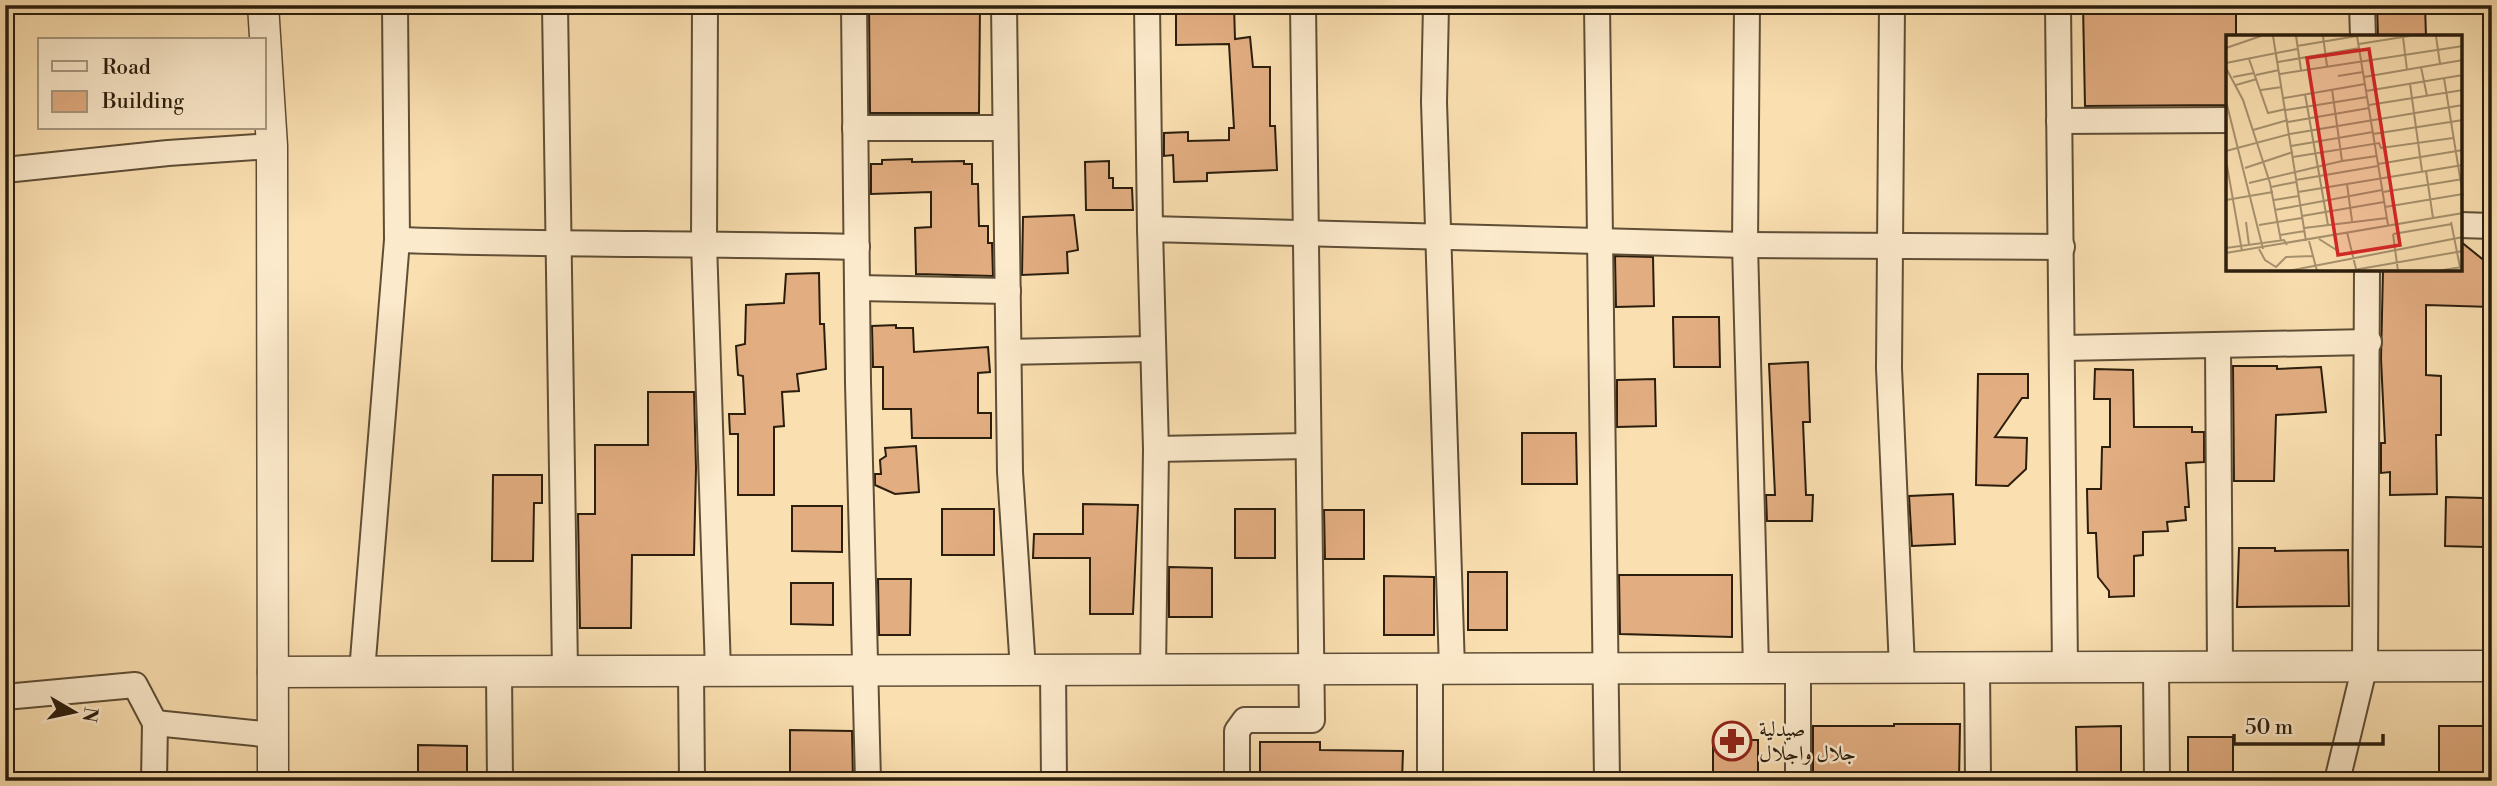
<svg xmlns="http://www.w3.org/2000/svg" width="2497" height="786" font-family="'Libre Bodoni',Amiri,serif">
<rect width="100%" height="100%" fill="#fadfb0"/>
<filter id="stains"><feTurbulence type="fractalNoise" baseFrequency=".00286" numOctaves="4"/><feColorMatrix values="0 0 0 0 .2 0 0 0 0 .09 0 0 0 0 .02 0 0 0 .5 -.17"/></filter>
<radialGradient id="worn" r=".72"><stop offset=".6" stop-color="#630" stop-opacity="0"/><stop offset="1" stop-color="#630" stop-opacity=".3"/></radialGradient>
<g fill="#e2ad81" stroke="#2b1e0d" stroke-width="2">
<path d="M1176 5H1191V9L1234 5 1235 39 1250 37 1253 67H1270V126H1275L1277 170 1207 173V181L1174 182 1173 155 1164 156V133L1188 132V141L1229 140V128H1234L1229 44 1176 45Z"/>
<path d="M2083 5H2236V37H2228V105L2085 106Z"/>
<path d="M2377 5H2425L2426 37H2378Z"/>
<path d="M869 6H980L979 113H870Z"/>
<path d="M912 159V162L964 161V164H972V184H978L979 226H988V243H992L993 276 916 274 915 228 931 227V192L871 194V164H882V160Z"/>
<path d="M1109 161V178H1113V188H1132L1133 210H1086L1085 162Z"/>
<path d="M1074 215 1078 250 1067 252 1068 273 1022 275 1023 217Z"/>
<path d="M2460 241 2486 262 2485 276H2492V307L2426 305V375L2441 376V435H2436L2437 494 2390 495V472L2381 473V443H2385L2381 359 2383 270H2460Z"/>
<path d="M1615 256 1653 257 1654 306 1616 307Z"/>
<path d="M819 273 820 324H824L826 369 797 374 799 391 782 392 784 426 774 427V495H738V434H730L729 414H745L743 376 738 375 736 346 745 344 746 305 784 303 786 274Z"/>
<path d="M1673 317H1719L1720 367H1674Z"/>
<path d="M896 325V328H913L914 352 988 347 990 372 978 373V413H991V438H912L911 409H883V367H873L872 326Z"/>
<path d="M1808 362 1810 422H1803L1806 495H1813L1812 521H1767L1766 495H1775L1769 364Z"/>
<path d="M2233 366H2277V369L2321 367 2326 412 2276 415 2274 481H2234Z"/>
<path d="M2095 369 2133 370 2134 427H2192V432H2204V462L2186 463 2189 507H2185L2186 520 2167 522 2168 531 2143 532V555L2134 556V596L2109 597V591L2098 577 2096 533H2088L2087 489H2101L2102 447H2110V399H2094Z"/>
<path d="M1978 374H2028V398H2022L1995 437 2027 438 2026 469 2008 486 1976 485Z"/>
<path d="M1655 379 1656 426 1617 427V380Z"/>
<path d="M648 392H694L696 468 694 555H632L631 628H580L578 514H595V445H648Z"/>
<path d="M1522 433H1576L1577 484H1522Z"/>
<path d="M916 446 919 492 895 494 875 485V474H881L880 460 886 456 885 448Z"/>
<path d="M493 475H542V503H534L533 561H492Z"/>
<path d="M1953 494 1955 544 1912 546 1909 496Z"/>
<path d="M2446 497 2484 498V510H2491L2490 542H2484V547L2445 546Z"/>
<path d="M1083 504 1138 505 1133 614H1090V558H1033L1034 534H1083Z"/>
<path d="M792 506H842V552L792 551Z"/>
<rect x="942" y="509" width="52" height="46"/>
<rect x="1235" y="509" width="40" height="49"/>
<path d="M1324 510H1364V559H1325Z"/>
<path d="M2239 548H2275V551L2348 550 2349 606 2237 607Z"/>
<path d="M1169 567 1212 568V617H1169Z"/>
<rect x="1468" y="572" width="39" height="58"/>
<path d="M1619 575H1732V637L1620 634Z"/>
<path d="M1384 576 1434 577V635H1384Z"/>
<path d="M878 579H911L910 635H879Z"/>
<path d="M791 583H833V625L791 624Z"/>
<path d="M1894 724H1960L1959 781H1813V726H1894Z"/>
<path d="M2121 726V780L2077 781 2076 727Z"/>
<rect x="2439" y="726" width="53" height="55"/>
<path d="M790 730 852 731 853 781H790Z"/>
<rect x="2188" y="737" width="45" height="44"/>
<rect x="1713" y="740" width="45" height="41"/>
<path d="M1260 742H1320V750L1403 751 1402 781H1260Z"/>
<path d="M418 745 467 746V781H418Z"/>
</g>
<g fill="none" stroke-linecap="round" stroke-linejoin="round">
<defs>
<g id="minor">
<path d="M555 5 565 671"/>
<path d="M705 5 704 243 718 671"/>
<path d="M854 5 858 383 868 781"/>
<path d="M1004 5 1010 472 1023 670"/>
<path d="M1147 5 1150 229"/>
<path d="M1436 5 1434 102 1452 669"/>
<path d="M1597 5 1607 781"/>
<path d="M1747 5 1745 245 1756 668"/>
<path d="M1892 5 1889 368 1902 668"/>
<path d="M2058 5 2065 667"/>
<path d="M2362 5 2363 37"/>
<path d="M2059 121 2228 120"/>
<path d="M855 128H1005"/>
<path d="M5 170 168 153 272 146"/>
<path d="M2460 225 2492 226"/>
<path d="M397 240C550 245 703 243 857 247"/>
<path d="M857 288 1008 291"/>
<path d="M2218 345 2220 667"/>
<path d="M2064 348 2369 342"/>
<path d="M1009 352 1153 349"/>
<path d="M1156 449 1306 446"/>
<path d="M1977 667 1978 781"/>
<path d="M2156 667 2157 781"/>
<path d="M1798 668V781"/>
<path d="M1053 670 1054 781"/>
<path d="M1153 670 1156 449 1150 229 1745 245 2062 247"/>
<path d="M691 671 692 781"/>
<path d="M362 672 397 240 395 5"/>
<path d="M499 672 500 781"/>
<path d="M5 697 135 685 155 723 154 781"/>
<path d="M155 723 273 735"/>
<path d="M1237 781V731L1245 720H1312L1303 5"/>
<path d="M1430 781V669"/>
<path d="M2337 781 2365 665 2367 270"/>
</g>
<g id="tertiary">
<path d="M263 5 272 146 273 781"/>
<path d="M273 672 2492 666"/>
</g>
</defs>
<use href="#minor" stroke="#5f4e36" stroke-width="28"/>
<use href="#tertiary" stroke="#5f4e36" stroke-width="33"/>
<use href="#minor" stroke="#fceacc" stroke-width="24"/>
<use href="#tertiary" stroke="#fceacc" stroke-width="30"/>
</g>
<defs>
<symbol id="pharmacy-ring" viewBox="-11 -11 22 22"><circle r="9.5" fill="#fceacc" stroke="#8f2418" stroke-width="1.5"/><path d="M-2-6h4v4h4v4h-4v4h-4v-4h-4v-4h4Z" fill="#8f2418"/></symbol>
</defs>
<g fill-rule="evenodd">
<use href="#pharmacy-ring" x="1710" y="719" width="44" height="44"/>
</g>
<g text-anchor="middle" stroke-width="5" stroke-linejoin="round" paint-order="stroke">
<g font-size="21" fill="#2b1e0d" stroke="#fceacc" text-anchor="start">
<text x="1759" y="736">صيدلية<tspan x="1759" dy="24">جلال واجلال</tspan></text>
</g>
</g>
<g transform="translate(2226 35)">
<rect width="236" height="236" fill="#fadfb0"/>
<path fill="none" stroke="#a7926f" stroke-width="2" d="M47 1 80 206M70 1 75 35M97 1 101 31M131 1 162 190M210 1 214 29M177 2 181 35M133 9 183 1M71 11 131 1M0 13 35 1M23 24 42 78 60 74M52 27 134 13M0 28 71 14M195 32 201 61M0 33 17 65 44 148 55 206M54 39 237 11M30 40 53 35M112 41 137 37M7 42 28 38M138 42 237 25M218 43 237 161M184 49 196 136M10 50 31 44M106 54 116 126 151 121M35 55 56 52M140 56 237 40M79 59 102 190M58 63 139 49M0 66 37 214M143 70 237 55M60 75 141 62M62 87 143 73M27 95 62 85M147 99 237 85M65 111 147 97M0 116 64 99 237 70M67 122 153 108 155 113 227 103M0 125 16 216M152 129 237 115M19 133 67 117M200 136 207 183M70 145 152 131M23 148 116 126M121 149 126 186M45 152 70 147M72 157 237 130M157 157 237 144M0 165 47 157M48 165 73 161M159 172 237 159M49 175 156 155M76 181 158 167M20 187 23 210M225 187 234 232M33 190 76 183M78 193 161 183M121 197 130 234M167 199 226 189M167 199 172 236M54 200 79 196M93 204 112 216M83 206 91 236M0 213 58 205 61 210M33 214 39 225 50 232 60 222 87 221M0 218 237 178M62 236 237 202M122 236 237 216M211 236 236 232"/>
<path fill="#d62828" fill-opacity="0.15" stroke="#d62828" stroke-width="3.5" d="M143 14 174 210 112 220 81 23Z"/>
<rect width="236" height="236" fill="none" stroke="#2b1e0d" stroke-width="3.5"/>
</g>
<rect width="2497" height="786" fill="none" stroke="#fadfb0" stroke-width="28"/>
<rect x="7" y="7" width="2483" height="772" fill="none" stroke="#2b1e0d" stroke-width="3.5"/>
<rect x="14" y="14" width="2469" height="758" fill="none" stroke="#2b1e0d" stroke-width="2"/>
<rect x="38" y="38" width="228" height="91" fill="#fceacc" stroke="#a89880" stroke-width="2"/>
<rect x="52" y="61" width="35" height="10" fill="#fceacc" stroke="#a89880" stroke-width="2"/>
<text x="102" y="74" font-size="21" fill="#2b1e0d">Road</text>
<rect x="52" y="91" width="35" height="21" fill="#e2ad81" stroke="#a89880" stroke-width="2"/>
<text x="102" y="108" font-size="21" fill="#2b1e0d">Building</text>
<g transform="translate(74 712) rotate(99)" stroke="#fceacc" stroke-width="5" paint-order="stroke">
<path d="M0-5L12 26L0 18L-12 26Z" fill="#2b1e0d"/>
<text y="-10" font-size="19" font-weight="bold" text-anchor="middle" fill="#2b1e0d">N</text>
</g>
<path d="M2234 734v10h149v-10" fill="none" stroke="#2b1e0d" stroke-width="3.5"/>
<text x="2245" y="734" font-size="21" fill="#2b1e0d" stroke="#fceacc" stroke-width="5" paint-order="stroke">50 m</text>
<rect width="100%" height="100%" filter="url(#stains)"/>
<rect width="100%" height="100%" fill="url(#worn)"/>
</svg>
